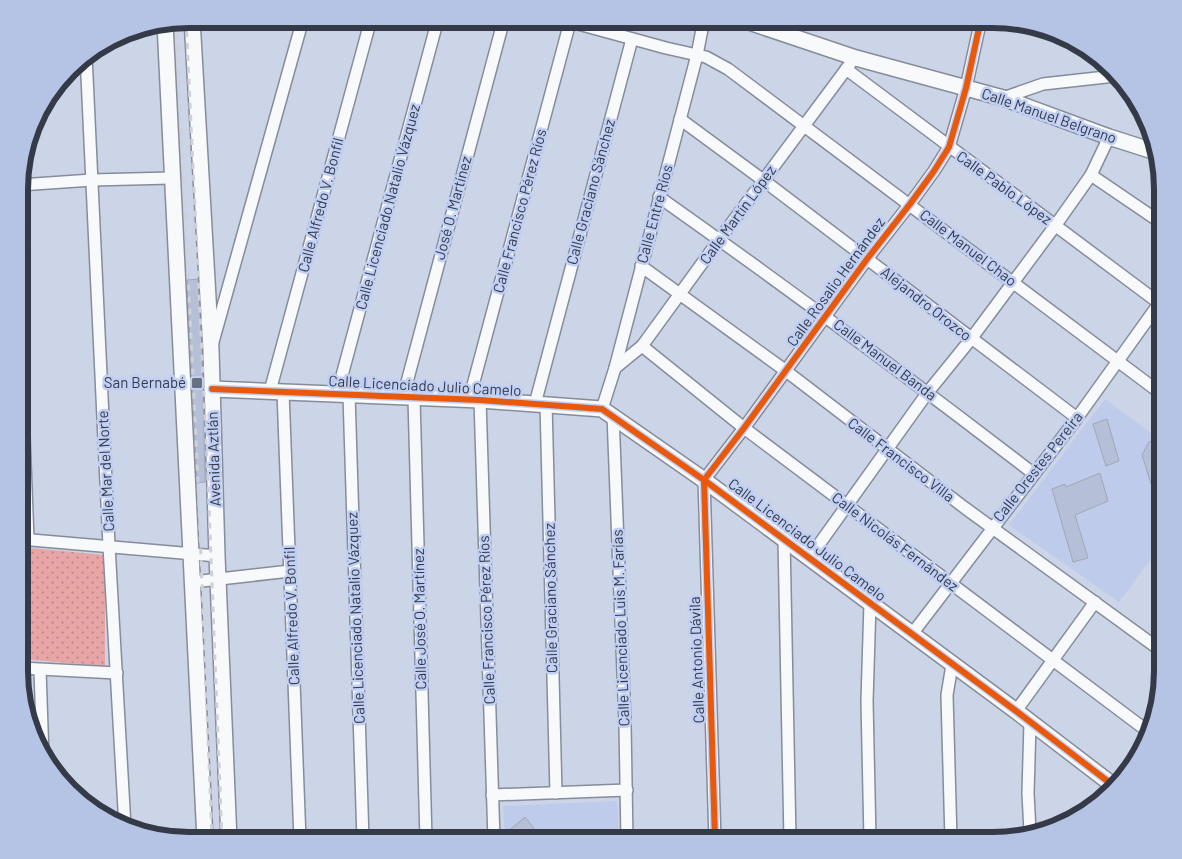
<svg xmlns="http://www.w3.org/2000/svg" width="1182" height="859" font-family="Barlow,sans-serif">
<defs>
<pattern id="green-dots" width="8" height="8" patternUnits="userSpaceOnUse" patternTransform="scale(1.25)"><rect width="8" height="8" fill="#e8a5a6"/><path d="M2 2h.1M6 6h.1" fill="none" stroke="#bd8789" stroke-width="1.8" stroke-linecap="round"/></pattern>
</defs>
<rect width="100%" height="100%" fill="#ccd4e7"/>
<g fill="#becbeb">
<path d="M1105 399 1163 442V542L1119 602 1009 525Z"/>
<path d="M617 801 619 840H505L503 806Z"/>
</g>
<path fill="url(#green-dots)" d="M20 547 105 555V666L20 659Z"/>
<g fill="#b5bfd8" stroke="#a1a7b6">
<path d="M198 279 202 350 205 482 197 483 187 280Z"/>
<path d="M1107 419 1119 461 1106 466 1093 424Z"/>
<path d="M1156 440 1163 463V480L1151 484 1142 455 1149 442Z"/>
<path d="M1100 473 1108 501 1075 515 1088 558 1073 562 1052 489 1065 484 1066 487Z"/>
<path d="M525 817 543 840H510L505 834Z"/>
</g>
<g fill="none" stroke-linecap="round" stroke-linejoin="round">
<defs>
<g id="street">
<path d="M560 19 666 48 706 57 728 69 1163 395"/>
<path d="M86 55 109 546 125 827"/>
<path d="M846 69 1163 306"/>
<path d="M1003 98 1043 84 1115 76"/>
<path d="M680 119 763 180 1077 418"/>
<path d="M1091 175 1163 224"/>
<path d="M20 185 92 180 171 178"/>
<path d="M659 197C786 287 911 379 1034 474"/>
<path d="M641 266 786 371 965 508 1163 652"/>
<path d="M20 334 28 539"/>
<path d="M213 342 303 19"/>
<path d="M642 346 744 428 1150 733"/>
<path d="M615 368 642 346 719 240 850 64"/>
<path d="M270 391 371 19"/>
<path d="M283 392 300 840"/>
<path d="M337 394 438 19"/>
<path d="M349 395 363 840"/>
<path d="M403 397 504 19"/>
<path d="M414 398 426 840"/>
<path d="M469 400 570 22"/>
<path d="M480 400 494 840"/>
<path d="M535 404 632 39"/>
<path d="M546 404 556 793"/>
<path d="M602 409 615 368 697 55 704 19"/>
<path d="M613 415 625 724 627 840"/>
<path d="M20 539 217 556"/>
<path d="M784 539 790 840"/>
<path d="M810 557 928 392 971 339 1055 226 1091 175 1109 137"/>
<path d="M193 582 290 571"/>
<path d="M912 634 1077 418 1163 298"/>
<path d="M20 668 117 673"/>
<path d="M40 670 43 757"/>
<path d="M1016 711 1095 602"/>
<path d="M492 795 627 790"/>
<path d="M1030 832 1028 793 1030 723"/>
<path d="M715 840 704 480 744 428 867 259 910 204 934 171 949 147 966 88 981 19"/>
<path d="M870 840 867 701 870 603"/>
<path d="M951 840 947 695 952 665"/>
</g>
<g id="secondary">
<path d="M192 19 211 350 217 556 229 840"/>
<path d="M740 19 856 58 1003 98 1109 137 1156 152"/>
<path d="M165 23 205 840"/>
<path d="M212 389 480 400 602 409 704 480 1016 711 1114 786"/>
</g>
</defs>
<use href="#street" stroke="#868c9a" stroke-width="14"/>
<use href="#secondary" stroke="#868c9a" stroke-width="18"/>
<use href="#street" stroke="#f7f9fb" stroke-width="11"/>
<use href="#secondary" stroke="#f7f9fb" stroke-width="15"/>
<g stroke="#cfd1d7" stroke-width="3" stroke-dasharray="6 6" stroke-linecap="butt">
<path d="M186 19 208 481 222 840"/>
<path d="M176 21 198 482 212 840"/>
</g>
<defs>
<g id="cycleway">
<path d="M212 389 480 400 602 409 704 480 1016 711 1114 786"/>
<path d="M715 840 704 480 744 428 867 259 910 204 934 171 949 147 966 88 981 19"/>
</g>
</defs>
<use href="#cycleway" stroke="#c0cff3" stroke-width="9"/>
<use href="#cycleway" stroke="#e8590c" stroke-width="6"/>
</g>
<rect fill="#697080" stroke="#c0cff3" stroke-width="2" x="191" y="377" width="12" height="12" rx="2.5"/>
<g text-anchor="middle" stroke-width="5" stroke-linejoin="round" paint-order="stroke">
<g font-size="15" fill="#343a48" stroke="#c0cff3">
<text transform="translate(1049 116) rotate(19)" y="5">Calle Manuel Belgrano</text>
<text transform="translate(1004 188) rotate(36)" y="5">Calle Pablo López</text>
<text transform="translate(591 192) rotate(-75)" y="5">Calle Graciano Sánchez</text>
<text transform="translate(321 205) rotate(-75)" y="5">Calle Alfredo V. Bonfil</text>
<text transform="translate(388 207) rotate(-75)" y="5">Calle Licenciado Natalio Vázquez</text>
<text transform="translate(453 208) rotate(-75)" y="5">José O. Martínez</text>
<text transform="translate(520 211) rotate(-75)" y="5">Calle Francisco Pérez Ríos</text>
<text transform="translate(655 214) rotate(-75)" y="5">Calle Entre Ríos</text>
<text transform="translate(738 215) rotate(-54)" y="5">Calle Martín López</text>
<text transform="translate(968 248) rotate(37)" y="5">Calle Manuel Chao</text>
<text transform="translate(836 282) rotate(-54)" y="5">Calle Rosalio Hernández</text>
<text transform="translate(926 304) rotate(38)" y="5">Alejandro Orozco</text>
<text transform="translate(885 360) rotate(37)" y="5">Calle Manuel Banda</text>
<text transform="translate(425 386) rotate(3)" y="5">Calle Licenciado Julio Camelo</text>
<text transform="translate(214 459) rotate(-92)" y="5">Avenida Aztlán</text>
<text transform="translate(901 460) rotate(37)" y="5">Calle Francisco Villa</text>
<text transform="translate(1038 467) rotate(-52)" y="5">Calle Orestes Pereira</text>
<text transform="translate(106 471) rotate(-93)" y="5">Calle Mar del Norte</text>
<text transform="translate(807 540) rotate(37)" y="5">Calle Licenciado Julio Camelo</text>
<text transform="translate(895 542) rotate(37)" y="5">Calle Nicolás Fernández</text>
<text transform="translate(551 598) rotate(-91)" y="5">Calle Graciano Sánchez</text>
<text transform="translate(292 616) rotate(-92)" y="5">Calle Alfredo V. Bonfil</text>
<text transform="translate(356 618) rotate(-92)" y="5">Calle Licenciado Natalio Vázquez</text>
<text transform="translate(420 619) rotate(-91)" y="5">Calle José O. Martínez</text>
<text transform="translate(487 620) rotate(-92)" y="5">Calle Francisco Pérez Ríos</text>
<text transform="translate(621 628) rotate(-92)" y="5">Calle Licenciado Luis M. Farías</text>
<text transform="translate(697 660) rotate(-92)" y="5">Calle Antonio Dávila</text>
</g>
<g font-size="15" fill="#343a48" stroke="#c0cff3" text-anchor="end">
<text x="186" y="388">San Bernabé</text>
</g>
</g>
<path d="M0 0H1182V859H0ZM189 28H993A161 161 0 0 1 1154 189V671A161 161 0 0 1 993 832H189A161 161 0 0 1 28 671V189A161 161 0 0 1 189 28Z" fill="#b5c3e5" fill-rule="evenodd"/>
<path fill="none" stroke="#343a48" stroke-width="6" d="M189 28H993A161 161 0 0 1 1154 189V671A161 161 0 0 1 993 832H189A161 161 0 0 1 28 671V189A161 161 0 0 1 189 28Z"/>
</svg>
